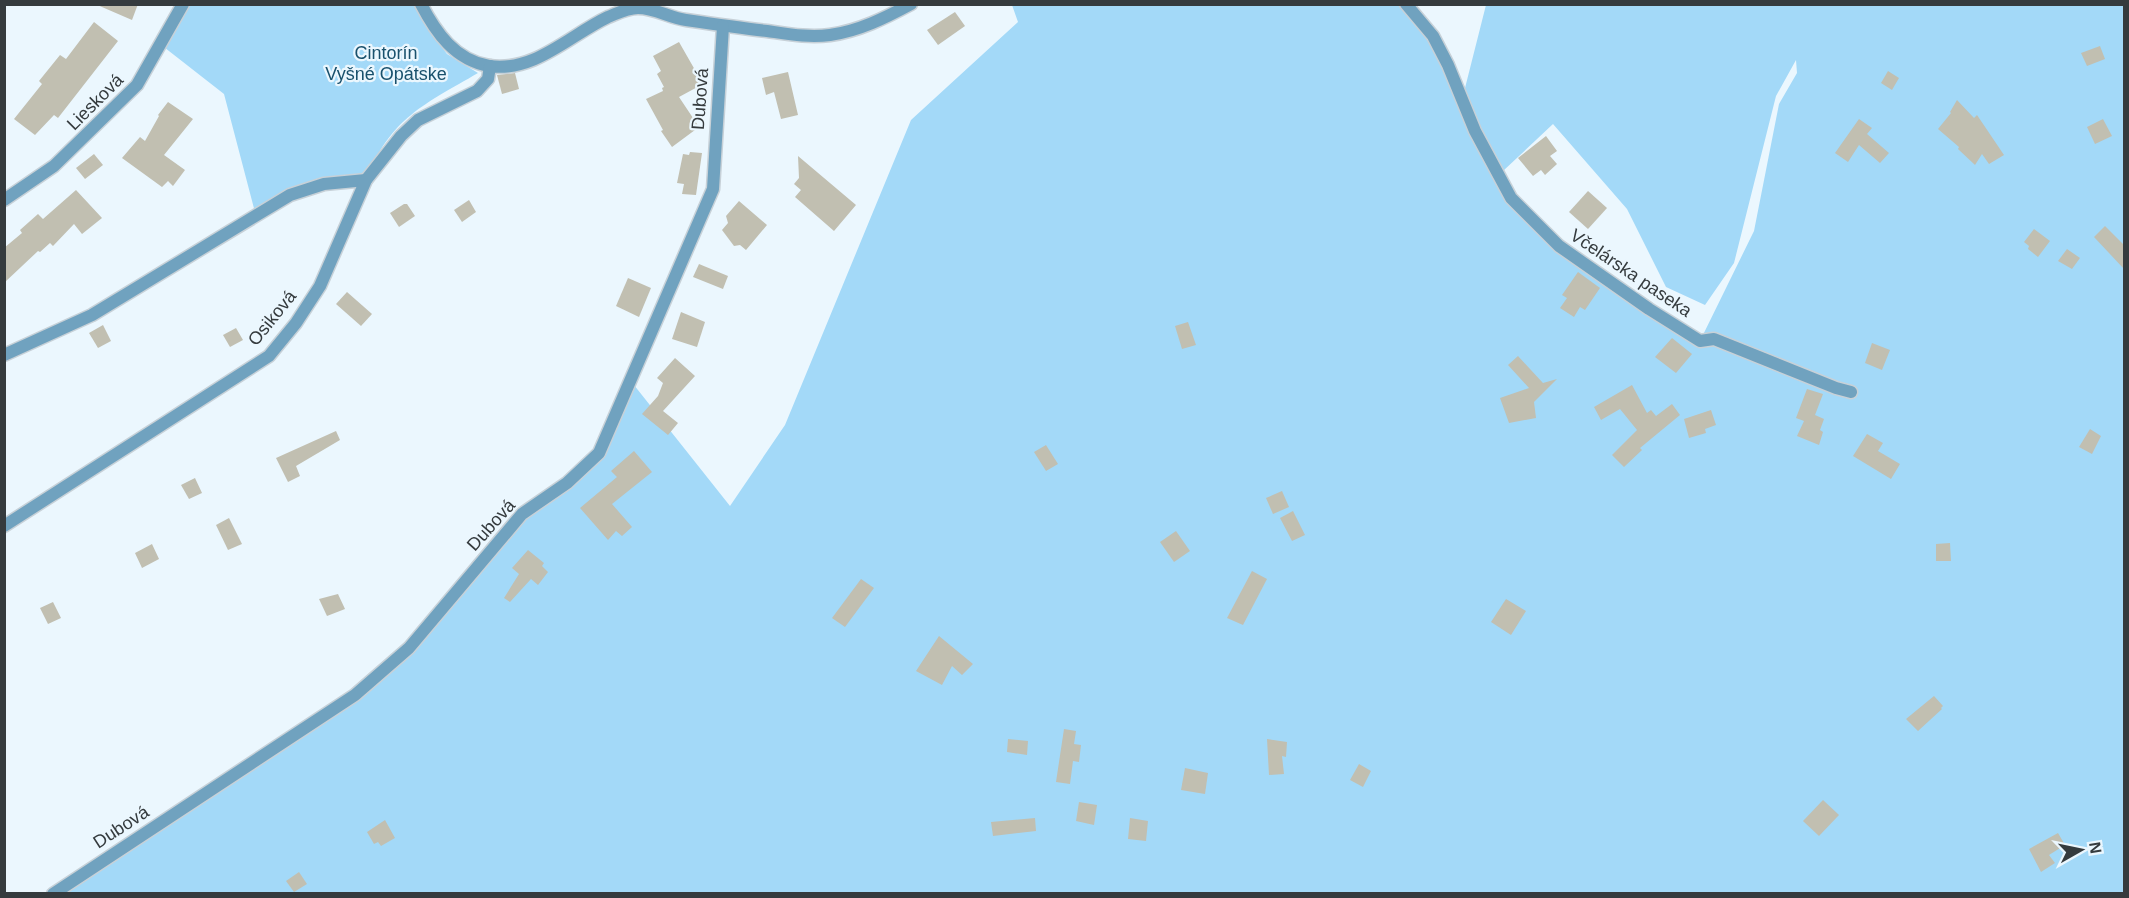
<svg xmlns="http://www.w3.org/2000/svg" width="2129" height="898" font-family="Helvetica,sans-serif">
<rect width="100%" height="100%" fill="#ebf7fe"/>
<g fill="#a3d9f8">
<path d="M183 5H415L426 26 447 54 478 73C425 104 390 118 366 180L324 184 256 216 224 94 160 44Z"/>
<path d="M1012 5H1405L1433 36 1511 198 1559 247 1700 341 1754 231 1779 104 1797 73 1796 60 1776 96 1734 263 1705 305 1666 287 1627 209 1553 124 1503 171 1478 128 1464 92 1486 5H2124V893L53 894 355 695 409 648 522 514 599 453 630 380 730 506 785 425 911 120 1018 22Z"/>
</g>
<g fill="#c1bfb1">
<path d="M95 4H138L132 20Z"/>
<path d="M955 12 965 26 938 45 927 30Z"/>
<path d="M94 22 118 41 58 118 54 115 35 135 14 119 42 84 39 81 60 55 66 59Z"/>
<path d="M679 42 703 84 679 97 699 127 672 147 661 131 663 130 646 99 663 91 662 88 664 87 657 74 661 71 653 56Z"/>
<path d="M2100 46 2105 59 2087 66 2081 53Z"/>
<path d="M1888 71 1899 78 1892 90 1881 83Z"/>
<path d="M788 72 798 115 781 119 774 92 766 95 762 78Z"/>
<path d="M515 73 519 89 502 94 497 75Z"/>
<path d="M1957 100 1974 118 1977 115 2004 155 1989 164 1982 154 1975 165 1958 149 1959 147 1938 129 1951 113 1950 112Z"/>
<path d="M168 102 193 119 164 155 185 170 173 186 168 181 162 187 122 158 140 137 145 141 159 116 158 115Z"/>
<path d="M1859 119 1872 128 1867 134 1889 153 1880 163 1859 145 1848 162 1835 153Z"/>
<path d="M2103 119 2112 136 2095 144 2087 127Z"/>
<path d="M1546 136 1557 151 1550 156 1557 164 1545 175 1541 170 1533 176 1518 158Z"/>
<path d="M690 152 702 153 696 195 682 194 684 184 677 183 683 154 689 155Z"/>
<path d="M94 154 103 165 85 179 76 168Z"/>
<path d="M798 156 856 205 834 231 795 197 801 190 794 184 799 178Z"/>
<path d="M76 190 102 218 82 234 74 224 53 246 50 243 40 252 38 251 4 283V248L22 233 20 230 38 214 43 219Z"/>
<path d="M1588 191 1607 208 1588 229 1569 212Z"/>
<path d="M469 200 476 212 462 222 454 210Z"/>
<path d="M739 201 767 225 746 250 740 245 734 246 722 230 728 223 726 216Z"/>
<path d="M404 204H407L415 216 399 227 390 213Z"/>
<path d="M2105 226 2124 245V269L2094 237Z"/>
<path d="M2034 229 2050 241 2038 257 2028 249 2029 246 2024 242Z"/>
<path d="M2067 249 2080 258 2072 269 2058 261Z"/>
<path d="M699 264 728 276 723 289 693 277Z"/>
<path d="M1578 272 1600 288 1585 310 1580 307 1574 317 1560 308 1567 298 1562 295Z"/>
<path d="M628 278 651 288 639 317 616 306Z"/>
<path d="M347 292 372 314 361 326 336 304Z"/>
<path d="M681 312 705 322 697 347 672 339Z"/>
<path d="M1188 322 1196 345 1182 349 1175 326Z"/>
<path d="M103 325 111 341 98 348 89 333Z"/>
<path d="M236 328 243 340 230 347 223 335Z"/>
<path d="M1672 338 1692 354 1676 373 1655 357Z"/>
<path d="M1872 343 1890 350 1882 370 1865 363Z"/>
<path d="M1518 356 1543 383 1557 379 1534 402 1536 418 1509 423 1500 398 1529 388 1508 365Z"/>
<path d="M675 358 695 376 663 411 678 423 668 435 642 414 658 396 663 383 657 378Z"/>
<path d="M1632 385 1647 413 1651 410 1656 416 1672 404 1680 415 1640 448 1642 450 1624 467 1612 455 1637 430 1620 409 1601 420 1594 407Z"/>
<path d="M1807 389 1823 394 1815 415 1824 419 1820 430 1823 432 1819 445 1797 436 1804 421 1796 418Z"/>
<path d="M1711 410 1716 425 1705 429 1706 433 1689 438 1684 419Z"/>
<path d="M2090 429 2101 436 2092 454 2079 447Z"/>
<path d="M336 431 340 440 296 466 300 476 288 482 276 458Z"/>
<path d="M1867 434 1883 443 1878 451 1900 464 1891 479 1853 456Z"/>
<path d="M1046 445 1058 464 1046 471 1034 452Z"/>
<path d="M634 451 652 472 612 504 632 527 622 536 616 531 608 540 580 508 617 477 611 471Z"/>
<path d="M195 478 202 493 189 499 181 485Z"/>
<path d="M1282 491 1289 507 1273 514 1266 498Z"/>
<path d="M1293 511 1305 535 1292 541 1280 518Z"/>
<path d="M229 518 242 544 228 550 216 525Z"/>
<path d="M1176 531 1190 551 1174 562 1160 542Z"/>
<path d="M1950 543 1951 561H1936V544Z"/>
<path d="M152 544 159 559 142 568 135 553Z"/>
<path d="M528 550 544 563 542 566 548 572 538 585 531 579 510 602 504 598 519 574 512 568Z"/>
<path d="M1252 571 1267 579 1243 625 1227 618Z"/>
<path d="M861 579 874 588 845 627 832 618Z"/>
<path d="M338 594 345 609 327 616 319 599Z"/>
<path d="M1506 599 1526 611 1511 635 1491 622Z"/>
<path d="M53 602 61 618 48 624 40 608Z"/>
<path d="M939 636 973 664 962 675 952 666 942 685 916 671Z"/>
<path d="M1934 696 1943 706 1941 708 1942 709 1918 731 1906 719Z"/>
<path d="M1064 729 1076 731 1074 744 1081 745 1079 762 1073 761 1070 784 1056 782Z"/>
<path d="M1008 739 1028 741 1027 755 1007 752Z"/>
<path d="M1267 739 1287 742 1286 757 1282 756 1284 774 1269 775Z"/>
<path d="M1359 764 1371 771 1363 787 1350 780Z"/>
<path d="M1185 768 1208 773 1205 794 1181 790Z"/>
<path d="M1823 800 1839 815 1819 836 1803 821Z"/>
<path d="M1079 802 1097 805 1094 825 1076 821Z"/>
<path d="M1035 818 1036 831 993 836 991 822Z"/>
<path d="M1130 818 1148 821 1146 841 1128 839Z"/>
<path d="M385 820 395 838 381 846 378 842 374 844 367 832Z"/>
<path d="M2058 833 2065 845 2049 855 2055 863 2041 872 2029 849Z"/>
<path d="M299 872 307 884 294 892 286 881Z"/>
</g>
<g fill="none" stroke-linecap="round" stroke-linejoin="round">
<defs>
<g id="street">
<path d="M421 4C436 33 455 60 489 66 534 73 570 35 608 17 618 13 627 8 638 8 655 8 670 18 686 20 713 24 740 28 767 31 788 34 809 38 830 35 859 31 885 18 911 4"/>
<path d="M1406 4 1433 36 1448 65 1475 131 1511 198 1559 246 1649 309 1700 341 1714 339 1836 388 1851 392"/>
<path d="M4 200 54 166 137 85 183 4"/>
<path d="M4 355 92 315 290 195 324 184 366 180"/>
<path d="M4 526 269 356 296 323 320 286 366 180 401 136 418 120 477 91 488 79 490 66"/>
<path d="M53 894 355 695 409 648 522 514 567 483 599 453 713 189 723 26"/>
</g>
</defs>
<use href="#street" stroke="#c7d1d8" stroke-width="15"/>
<use href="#street" stroke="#70a2bf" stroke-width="12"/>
</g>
<g text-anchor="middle" stroke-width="4.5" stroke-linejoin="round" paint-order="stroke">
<g font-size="18" fill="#19516d" stroke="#ebf7fe">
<text x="386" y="59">Cintorín<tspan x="386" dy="21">Vyšné Opátske</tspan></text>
</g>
<g font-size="18" fill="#353b3e" stroke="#ebf7fe">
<text transform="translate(700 99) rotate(-86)" y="6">Dubová</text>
<text transform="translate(95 102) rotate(-45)" y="6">Liesková</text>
<text transform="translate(1631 273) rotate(34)" y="6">Včelárska paseka</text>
<text transform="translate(272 318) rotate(-51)" y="6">Osiková</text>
<text transform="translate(491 525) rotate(-48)" y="6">Dubová</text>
<text transform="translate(121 827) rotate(-33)" y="6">Dubová</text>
</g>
</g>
<rect width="2129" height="898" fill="none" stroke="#353b3e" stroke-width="12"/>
<g transform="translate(2081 850) rotate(81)" stroke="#ebf7fe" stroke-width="4.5" paint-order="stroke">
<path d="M0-4.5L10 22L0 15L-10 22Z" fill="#353b3e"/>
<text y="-9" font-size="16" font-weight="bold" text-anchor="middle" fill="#353b3e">N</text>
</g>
</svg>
